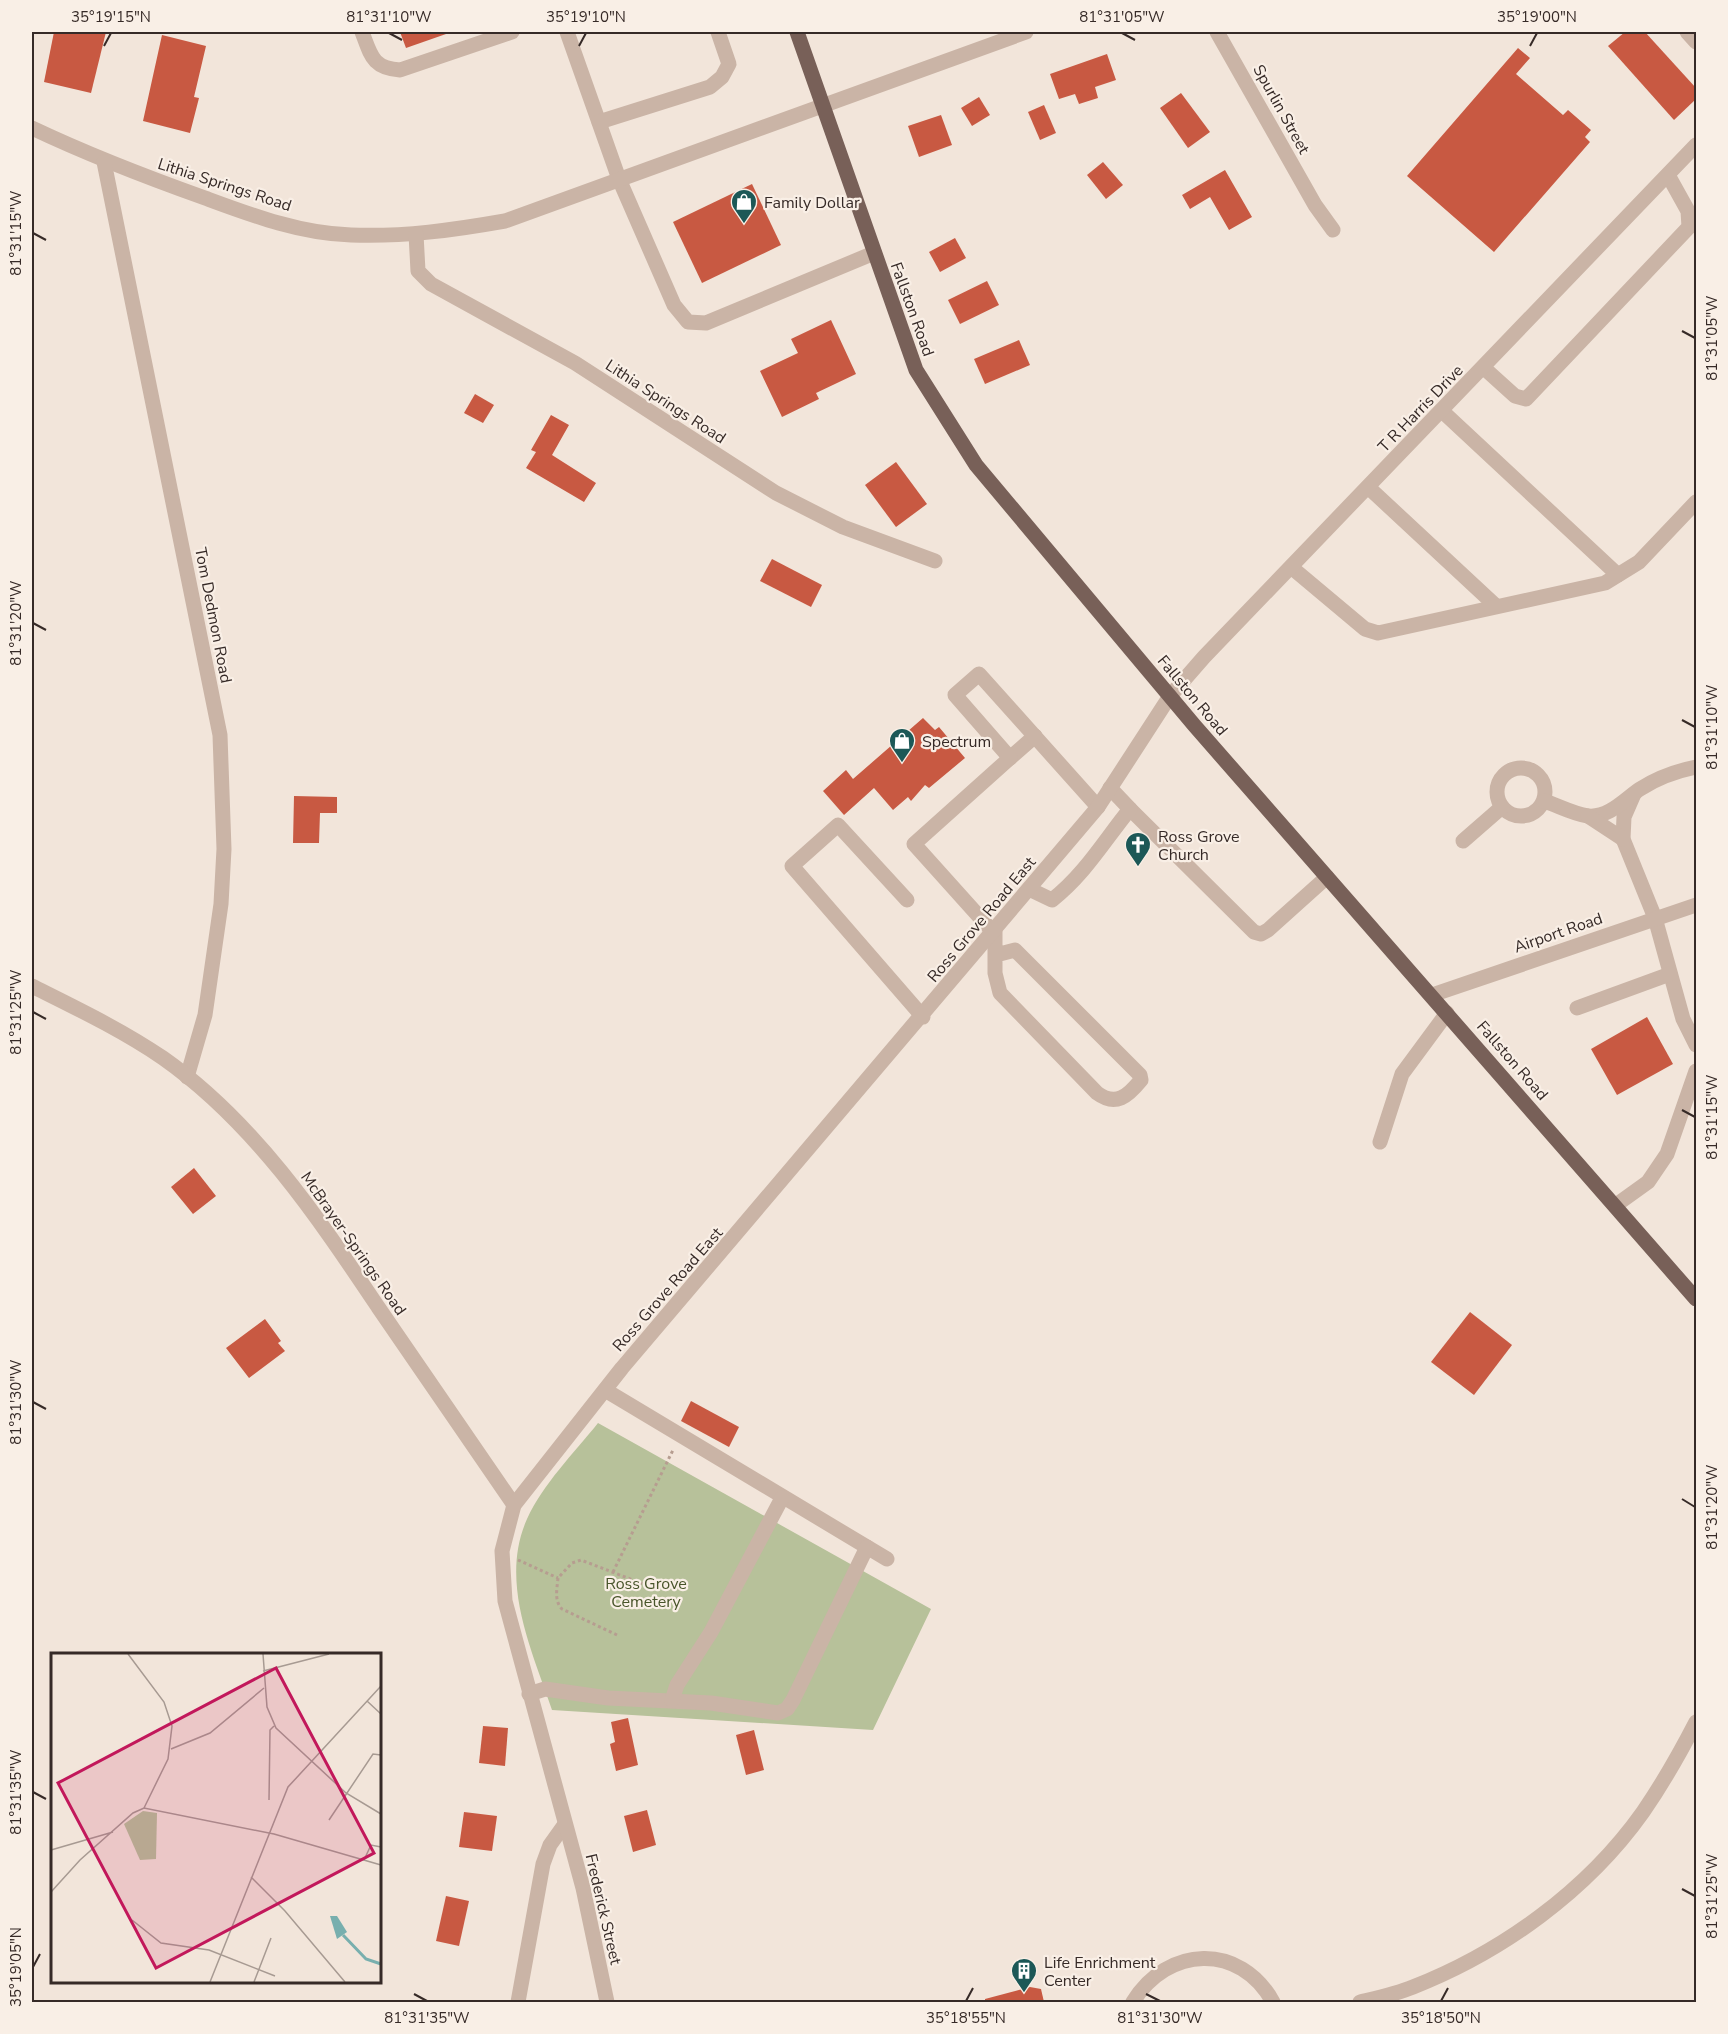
<svg xmlns="http://www.w3.org/2000/svg" width="1728" height="2034" font-family="'Nunito Sans',sans-serif">
<rect width="100%" height="100%" fill="#f2e5da"/>
<path fill="#b7c19a" d="M598 1423 931 1609 873 1730 552 1710C532 1650 499 1582 527 1519 543 1484 574 1453 598 1423Z"/>
<g fill="#c85942">
<path d="M54 32H106L91 93 44 82Z"/>
<path d="M400 32H446V34L406 48Z"/>
<path d="M1625 32H1645L1696 88V99L1674 120 1608 46Z"/>
<path d="M162 35 206 46 194 97 199 98 190 133 143 121Z"/>
<path d="M1518 48 1530 58 1516 74 1563 115 1568 110 1591 130 1585 137 1590 142 1494 252 1407 176Z"/>
<path d="M1107 54 1116 80 1095 87 1098 98 1079 104 1075 94 1059 99 1050 74Z"/>
<path d="M1181 93 1210 132 1188 148 1160 108Z"/>
<path d="M979 97 990 115 972 126 961 108Z"/>
<path d="M1044 105 1056 133 1040 140 1028 112Z"/>
<path d="M941 115 952 145 919 157 908 126Z"/>
<path d="M1103 162 1123 185 1106 199 1087 175Z"/>
<path d="M1225 170 1252 217 1229 230 1210 197 1190 209 1182 195Z"/>
<path d="M752 184 781 245 702 283 673 222Z"/>
<path d="M955 238 966 258 940 272 929 252Z"/>
<path d="M987 281 999 305 960 324 948 300Z"/>
<path d="M831 320 856 374 816 393 819 399 782 417 760 371 798 353 791 339Z"/>
<path d="M1019 340 1030 365 985 384 974 359Z"/>
<path d="M475 394 494 405 483 423 464 413Z"/>
<path d="M551 415 569 425 552 455 596 483 584 502 526 468 536 452 531 450Z"/>
<path d="M896 462 927 504 896 527 865 485Z"/>
<path d="M772 559 822 585 811 607 760 581Z"/>
<path d="M923 718 935 730 939 727 965 758 929 788 925 785 911 801 908 797 893 810 874 788 844 815 823 791 846 770 853 779Z"/>
<path d="M294 796 337 797V813H320L319 843H293Z"/>
<path d="M1647 1017 1673 1064 1617 1095 1591 1049Z"/>
<path d="M194 1168 216 1196 193 1214 171 1187Z"/>
<path d="M1470 1312 1512 1345 1474 1395 1431 1362Z"/>
<path d="M265 1319 281 1341 278 1343 285 1351 249 1378 226 1348Z"/>
<path d="M691 1401 739 1427 729 1447 681 1421Z"/>
<path d="M628 1718 638 1765 616 1771 610 1744 615 1742 611 1722Z"/>
<path d="M483 1726 508 1728 505 1766 479 1763Z"/>
<path d="M754 1730 764 1770 746 1775 736 1735Z"/>
<path d="M647 1810 656 1845 633 1852 624 1816Z"/>
<path d="M464 1812 497 1816 492 1851 459 1847Z"/>
<path d="M446 1896 469 1901 459 1946 436 1941Z"/>
<path d="M1030 1987 1041 1989 1044 2002H985V1999Z"/>
</g>
<g fill="none" stroke-linecap="round" stroke-linejoin="round">
<g stroke="#b69d90" stroke-width="3" stroke-dasharray="3 3" stroke-linecap="butt">
<path d="M518 1560 558 1578"/>
<path d="M613 1572 673 1450"/>
<path d="M617 1635 562 1609C554 1601 557 1589 558 1578L572 1563 581 1560 651 1587"/>
</g>
<g stroke="#cab4a6" stroke-width="15">
<path d="M362 32C371 55 372 68 400 70L512 32"/>
<path d="M567 32 619 179 674 305 688 322 706 323 874 253"/>
<path d="M1217 32 1315 205 1333 230"/>
<path d="M1687 32 1696 42"/>
<path d="M599 122 710 87 722 77 729 64 718 32"/>
<path d="M32 128C89 155 146 177 205 198 251 215 301 234 351 235 404 237 454 230 505 221L1026 32"/>
<path d="M104 162 220 735 224 849 221 904 205 1015 187 1077"/>
<path d="M416 234 418 271 431 284 575 363 776 493 843 527 935 561"/>
<path d="M1484 368 1515 396 1526 399 1689 227 1688 211 1668 175"/>
<path d="M1442 411 1618 575"/>
<path d="M1368 487 1496 606"/>
<path d="M1291 567 1365 629 1378 633 1605 583 1639 562 1696 502"/>
<path d="M1010 758 1035 736"/>
<circle cx="1521" cy="792" r="24"/>
<path d="M1634 794 1624 817 1623 839 1655 918 1683 1019 1696 1045"/>
<path d="M1544 801C1557 805 1573 814 1588 816 1609 818 1625 799 1640 789 1657 778 1677 771 1696 767"/>
<path d="M1130 809 1254 932 1261 934 1268 930 1327 877"/>
<path d="M1588 816 1623 839"/>
<path d="M1463 841 1502 807"/>
<path d="M1029 889 1052 900C1085 874 1104 841 1130 809L1110 788"/>
<path d="M907 900 838 825 792 866 923 1017"/>
<path d="M995 930V973L1000 993 1097 1093C1116 1107 1128 1096 1141 1080L1140 1075 1015 950 996 955"/>
<path d="M993 932 914 844 1010 758 955 695 979 674 1098 807"/>
<path d="M32 986C76 1008 122 1030 163 1058 254 1122 317 1216 378 1307 423 1373 469 1439 514 1505"/>
<path d="M1432 995 1696 905"/>
<path d="M1577 1008 1670 974"/>
<path d="M1380 1142 1402 1074 1447 1013"/>
<path d="M1616 1205 1648 1182 1667 1154 1696 1071"/>
<path d="M605 1390 887 1559"/>
<path d="M529 1694 545 1689 608 1698 711 1703 778 1713 787 1709 793 1700 867 1547"/>
<path d="M672 1700 677 1685 711 1632 782 1498"/>
<path d="M518 2002 543 1864 550 1845 565 1824"/>
<path d="M607 2002 583 1888 505 1601 502 1551 514 1505 622 1368 1098 807 1170 696 1204 657 1696 145"/>
<path d="M1133 2002C1167 1946 1240 1942 1273 2002"/>
<path d="M1360 2002C1377 1998 1396 1994 1413 1987 1502 1952 1587 1891 1643 1812 1663 1783 1680 1753 1696 1722"/>
</g>
<path stroke="#786058" stroke-width="15" d="M797 32 916 370 976 465 1194 725 1696 1299"/>
</g>
<path fill="none" stroke="#362a27" stroke-width="2" d="M389 33 402 40M1122 33 1135 40M104 46 111 33M579 46 586 33M1530 46 1537 33M33 233 46 240M1682 331 1695 338M33 623 46 630M1682 720 1695 727M33 1012 46 1019M1682 1110 1695 1117M33 1402 46 1409M1682 1499 1695 1507M33 1792 46 1799M1682 1889 1695 1896M33 1967 40 1954M414 1994 427 2001M1146 1994 1160 2001M966 2001 973 1988M1441 2001 1448 1988"/>
<defs>
<symbol id="shop-pin" viewBox="-11 -11 22 30"><path d="M0 17L-7.5 6A9.5 9.5 0 1 1 7.5 6Z" fill="#1c5857" stroke="#f9efe6"/><path d="M-5-2.5h2.3a2.7 3.5 0 0 1 5.4 0H5L5.5 6h-11ZM-1.5-2.5h3a1.5 2.3 0 0 0-3 0Z" fill="#fff"/></symbol>
<symbol id="church-pin" viewBox="-11 -11 22 30"><path d="M0 17L-7.5 6A9.5 9.5 0 1 1 7.5 6Z" fill="#1c5857" stroke="#f9efe6"/><path d="M-1.2-6h2.4v3.5h3.3v2.4h-3.3V6h-2.4V-.1h-3.3v-2.4h3.3Z" fill="#fff"/></symbol>
<symbol id="building-pin" viewBox="-11 -11 22 30"><path d="M0 17L-7.5 6A9.5 9.5 0 1 1 7.5 6Z" fill="#1c5857" stroke="#f9efe6"/><path d="M-4-6H4V6H1V3H-1V6H-4ZM-2.5-4.3h1.7v1.8h-1.7ZM.8-4.3h1.7v1.8H.8ZM-2.5-1h1.7V.8h-1.7ZM.8-1h1.7V.8H.8Z" fill="#fff"/></symbol>
</defs>
<g fill-rule="evenodd">
<use href="#shop-pin" x="729" y="187" width="30" height="40"/>
<use href="#shop-pin" x="887" y="726" width="30" height="40"/>
<use href="#church-pin" x="1123" y="830" width="30" height="40"/>
<use href="#building-pin" x="1009" y="1956" width="30" height="40"/>
</g>
<g text-anchor="middle" stroke-width="4.5" stroke-linejoin="round" paint-order="stroke">
<g font-size="16" fill="#362a27" stroke="#f9efe6">
<text transform="translate(1282 109) rotate(61)" y="6">Spurlin Street</text>
<text transform="translate(225 184) rotate(18)" y="6">Lithia Springs Road</text>
<text transform="translate(913 309) rotate(70)" y="6">Fallston Road</text>
<text transform="translate(666 401) rotate(33)" y="6">Lithia Springs Road</text>
<text transform="translate(1420 408) rotate(-46)" y="6">T R Harris Drive</text>
<text transform="translate(214 615) rotate(79)" y="6">Tom Dedmon Road</text>
<text transform="translate(1193 695) rotate(50)" y="6">Fallston Road</text>
<text transform="translate(981 919) rotate(-50)" y="6">Ross Grove Road East</text>
<text transform="translate(1558 932) rotate(-19)" y="6">Airport Road</text>
<text transform="translate(1513 1060) rotate(49)" y="6">Fallston Road</text>
<text transform="translate(354 1243) rotate(55)" y="6">McBrayer-Springs Road</text>
<text transform="translate(667 1289) rotate(-49)" y="6">Ross Grove Road East</text>
<text transform="translate(604 1909) rotate(77)" y="6">Frederick Street</text>
</g>
<g font-size="16" fill="#362a27" stroke="#f9efe6" text-anchor="start">
<text x="764" y="208">Family Dollar</text>
<text x="922" y="747">Spectrum</text>
<text x="1158" y="842">Ross Grove<tspan x="1158" dy="18">Church</tspan></text>
<text x="1044" y="1968">Life Enrichment<tspan x="1044" dy="18">Center</tspan></text>
</g>
<g font-size="16" fill="#48542a" stroke="#f9efe6">
<text x="646" y="1589">Ross Grove<tspan x="646" dy="18">Cemetery</tspan></text>
</g>
</g>
<g transform="translate(51 1653)">
<rect width="330" height="330" fill="#f2e5da"/>
<path d="M92 158 106 160 105 206 89 207 73 171Z" fill="#b7c19a"/>
<path d="M279 263H286L296 279 286 286Z" fill="#78afae"/>
<path fill="none" stroke="#78afae" stroke-width="3" d="M292 282 315 306 330 311"/>
<path fill="none" stroke="#a79a92" stroke-width="1.5" d="M77 1 113 49 121 73 117 106 93 155M212 1 216 54 225 75 295 140 330 161M212 18 278 1M316 48 330 61M120 96 159 80 213 35M218 147 219 77 223 73M278 167 322 101 330 102M0 197 62 179M313 207 320 192 330 194M200 224 234 258 294 329M0 239 29 207 82 160 93 155 223 181 330 212M81 267 110 290 158 297 224 323M159 329 237 134 330 33M203 329 220 285"/>
<path fill="#c2185b" fill-opacity="0.15" stroke="#c2185b" stroke-width="3" d="M225 15 323 200 105 315 7 130Z"/>
<rect width="330" height="330" fill="none" stroke="#362a27" stroke-width="3"/>
</g>
<rect width="1728" height="2034" fill="none" stroke="#f9efe6" stroke-width="66"/>
<rect x="33" y="33" width="1662" height="1968" fill="none" stroke="#362a27" stroke-width="2"/>
<g font-size="15" text-anchor="middle" fill="#362a27">
<text x="111" y="22">35°19'15"N</text>
<text x="389" y="22">81°31'10"W</text>
<text x="586" y="22">35°19'10"N</text>
<text x="1122" y="22">81°31'05"W</text>
<text x="1537" y="22">35°19'00"N</text>
<text transform="translate(16 233) rotate(-90)" y="5">81°31'15"W</text>
<text transform="translate(1712 338) rotate(-90)" y="5">81°31'05"W</text>
<text transform="translate(16 623) rotate(-90)" y="5">81°31'20"W</text>
<text transform="translate(1712 727) rotate(-90)" y="5">81°31'10"W</text>
<text transform="translate(16 1012) rotate(-90)" y="5">81°31'25"W</text>
<text transform="translate(1712 1117) rotate(-90)" y="5">81°31'15"W</text>
<text transform="translate(16 1402) rotate(-90)" y="5">81°31'30"W</text>
<text transform="translate(1712 1507) rotate(-90)" y="5">81°31'20"W</text>
<text transform="translate(16 1792) rotate(-90)" y="5">81°31'35"W</text>
<text transform="translate(1712 1896) rotate(-90)" y="5">81°31'25"W</text>
<text transform="translate(16 1967) rotate(-90)" y="5">35°19'05"N</text>
<text x="427" y="2023">81°31'35"W</text>
<text x="966" y="2023">35°18'55"N</text>
<text x="1160" y="2023">81°31'30"W</text>
<text x="1441" y="2023">35°18'50"N</text>
</g>
</svg>
